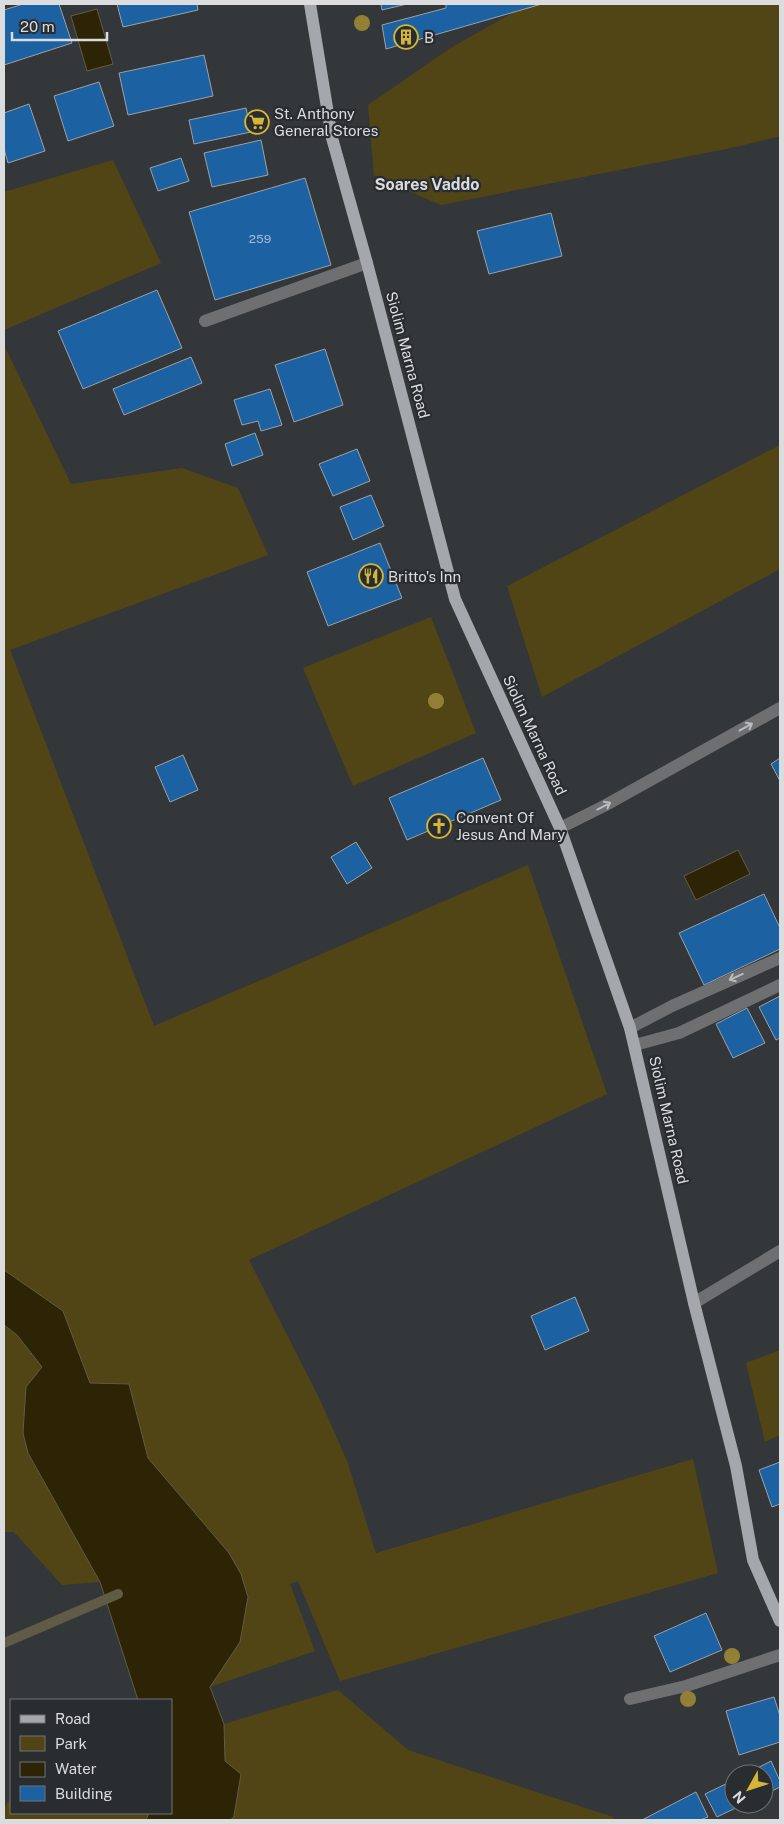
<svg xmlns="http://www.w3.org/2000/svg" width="784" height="1824" font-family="'Public Sans',sans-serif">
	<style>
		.green { fill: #524515 }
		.water { fill: #2c2404; stroke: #605b45 }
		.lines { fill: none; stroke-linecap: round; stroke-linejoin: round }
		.stream { stroke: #605b45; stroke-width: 10 }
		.building { fill: #1c61a1; stroke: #9da1a5 }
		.minor { stroke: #6e6f71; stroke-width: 12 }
		.major { stroke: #a4a7ab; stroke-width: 12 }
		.tree { fill: #928135 }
		.oneway { stroke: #babbbd }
		.labels { text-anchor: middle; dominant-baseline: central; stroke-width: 4.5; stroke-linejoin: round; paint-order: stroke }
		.number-label { font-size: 12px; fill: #aabdcf }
		.poi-label { font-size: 15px; fill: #dadcde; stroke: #2a2d30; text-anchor: start }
		.street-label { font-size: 15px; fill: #dadcde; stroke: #2a2d30 }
		.neighbourhood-label { font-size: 16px; font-weight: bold; fill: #dadcde; stroke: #2a2d30 }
	</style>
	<rect width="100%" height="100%" fill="#34373a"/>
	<!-- green -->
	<path class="green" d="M528,4H780V136L731,148L441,205L374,176L368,105L449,49Z
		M113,160L161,263L4,330V192Z
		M4,345L71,484L182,468L238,488L268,555L10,650L154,1026L528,865L607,1094L249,1260L320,1400L347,1461L376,1553L693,1459L718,1573L340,1681L298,1581L290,1584L315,1651L210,1687L240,1642L229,1553L148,1458L129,1385L90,1383L63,1311L4,1270Z
		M780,445V569L542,697L507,586Z
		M431,617L476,733L353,786L303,668Z
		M4,1325L17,1335L42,1367L28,1453L100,1582L62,1585L14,1532H4Z
		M780,1350V1435L765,1442L746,1363Z
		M338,1690L408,1750L613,1817L614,1820H231L234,1816L241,1774L225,1761L224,1724Z
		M11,1797V1813H149L146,1820H4V1809Z"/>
	<!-- water -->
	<path class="water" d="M97,9L113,64L87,71L71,16Z
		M738,850L750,874L696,900L684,876Z
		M4,1270L63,1311L90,1383L129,1384L148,1458L229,1553L241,1574L248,1597L240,1642L210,1687L224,1724L225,1761L241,1774L234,1816L231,1820H146L149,1813H171V1700H138L100,1582L28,1453L23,1433L26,1387L42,1367L17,1335L4,1325Z"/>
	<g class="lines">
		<!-- stream -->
		<path class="stream" d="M4,1643L118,1594"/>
	</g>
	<!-- building -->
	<path class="building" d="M23,4H59L72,43L4,65V10Z
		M117,4H197L198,10L123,27Z
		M381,4H407L382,10Z
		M446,4H542L386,49L382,25L446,8Z
		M204,55L213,96L128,115L119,73Z
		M99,82L114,126L68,141L54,96Z
		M29,104L45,151L8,163L4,149V113Z
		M246,108L251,132L194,144L189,120Z
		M261,140L268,175L212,187L204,153Z
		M181,158L189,181L158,191L150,168Z
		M305,178L331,265L215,300L189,212Z
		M551,213L562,256L489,274L477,231Z
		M157,290L182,348L83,389L58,331Z
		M325,349L343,405L294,422L275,365Z
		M191,357L202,383L124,415L113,389Z
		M270,389L282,425L261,431L258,421L242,425L234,400Z
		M255,433L263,455L232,466L225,444Z
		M357,449L370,481L333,496L319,464Z
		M371,495L384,526L353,540L340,507Z
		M380,543L402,598L328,626L307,572Z
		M183,755L198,790L170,802L155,767Z
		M483,758L501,800L407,840L389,798Z
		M780,758V781L771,764Z
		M356,842L372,868L347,884L331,857Z
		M764,894L780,928V949L704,985L679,933Z
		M780,996V1038L776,1040L759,1007Z
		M747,1008L765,1043L733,1058L716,1024Z
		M575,1297L589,1331L545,1350L531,1316Z
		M780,1462V1504L772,1507L759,1470Z
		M706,1613L722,1650L670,1672L654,1636Z
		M774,1697L780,1716V1742L739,1755L726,1711Z
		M771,1761L780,1781V1787L764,1795V1774H746Z
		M734,1780V1804H744L717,1817L705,1794Z
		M696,1792L708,1817L700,1820H642Z"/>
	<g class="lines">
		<!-- minor -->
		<path class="minor" d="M205,321L367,263
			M560,828L604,806L780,708
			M630,1028L672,1006L780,958
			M635,1045L679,1033L780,985
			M694,1303L780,1251
			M630,1699L686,1686L780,1655"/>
		<!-- major -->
		<path class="major" d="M310,4L332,138L367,263L455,599L560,828L630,1028L694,1303L736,1466L753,1560L780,1621"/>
	</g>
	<!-- trees -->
	<g class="tree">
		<circle cx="362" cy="23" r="8"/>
		<circle cx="436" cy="701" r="8"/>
		<circle cx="732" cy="1656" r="8"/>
		<circle cx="688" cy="1699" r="8"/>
	</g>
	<!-- one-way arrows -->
	<defs><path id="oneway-shaft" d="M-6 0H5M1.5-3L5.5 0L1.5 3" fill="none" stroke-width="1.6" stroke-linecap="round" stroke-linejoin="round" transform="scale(1.25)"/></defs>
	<g class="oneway">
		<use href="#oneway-shaft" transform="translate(746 727) rotate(-29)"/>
		<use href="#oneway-shaft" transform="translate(604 806) rotate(-28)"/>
		<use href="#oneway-shaft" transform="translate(736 977) rotate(156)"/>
	</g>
	<!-- icons -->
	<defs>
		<g id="building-ring" transform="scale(1.25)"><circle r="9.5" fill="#2a2d30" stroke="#d5b535" stroke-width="1.5"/><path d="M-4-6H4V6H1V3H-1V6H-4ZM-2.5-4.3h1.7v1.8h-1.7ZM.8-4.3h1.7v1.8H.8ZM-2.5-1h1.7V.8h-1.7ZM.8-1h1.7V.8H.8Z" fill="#d5b535"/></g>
		<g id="supermarket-ring" transform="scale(1.25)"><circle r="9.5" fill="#2a2d30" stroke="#d5b535" stroke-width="1.5"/><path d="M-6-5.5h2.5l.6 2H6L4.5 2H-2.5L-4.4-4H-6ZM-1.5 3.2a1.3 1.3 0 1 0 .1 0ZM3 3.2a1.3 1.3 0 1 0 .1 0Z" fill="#d5b535"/></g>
		<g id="restaurant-ring" transform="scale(1.25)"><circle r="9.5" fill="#2a2d30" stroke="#d5b535" stroke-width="1.5"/><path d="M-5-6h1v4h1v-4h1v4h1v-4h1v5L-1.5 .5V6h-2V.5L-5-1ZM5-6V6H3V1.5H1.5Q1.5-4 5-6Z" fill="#d5b535"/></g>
		<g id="church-ring" transform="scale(1.25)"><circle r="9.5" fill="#2a2d30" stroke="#d5b535" stroke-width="1.5"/><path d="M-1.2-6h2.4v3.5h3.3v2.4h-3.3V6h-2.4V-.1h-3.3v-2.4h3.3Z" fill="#d5b535"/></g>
	</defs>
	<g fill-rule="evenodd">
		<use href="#building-ring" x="406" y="37"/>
		<use href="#supermarket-ring" x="257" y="122"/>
		<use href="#restaurant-ring" x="371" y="576"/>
		<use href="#church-ring" x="439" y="826"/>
	</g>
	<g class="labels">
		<!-- number labels -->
		<g class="number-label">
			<text x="260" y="239">259</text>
		</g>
		<!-- poi labels -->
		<g class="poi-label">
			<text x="424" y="37">B</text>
			<text x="274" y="113">St. Anthony<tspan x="274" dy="17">General Stores</tspan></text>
			<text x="388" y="576">Britto's Inn</text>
			<text x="456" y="817">Convent Of<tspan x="456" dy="17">Jesus And Mary</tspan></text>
		</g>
		<!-- street labels -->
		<g class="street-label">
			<text transform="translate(408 355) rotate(75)">Siolim Marna Road</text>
			<text transform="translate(535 735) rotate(65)">Siolim Marna Road</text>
			<text transform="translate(669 1120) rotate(77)">Siolim Marna Road</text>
		</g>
		<!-- neighbourhood labels -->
		<g class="neighbourhood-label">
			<text x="427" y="184">Soares Vaddo</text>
		</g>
	</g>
	<!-- border -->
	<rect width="784" height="1824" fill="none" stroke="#dadcde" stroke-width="10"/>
	<!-- legend -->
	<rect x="10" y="1699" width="162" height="115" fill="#2a2d30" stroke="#707376"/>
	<rect x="20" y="1715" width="25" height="8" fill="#a4a7ab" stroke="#707376"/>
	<text x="55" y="1724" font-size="15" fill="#dadcde">Road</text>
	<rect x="20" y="1736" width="25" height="15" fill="#524515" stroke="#707376"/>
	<text x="55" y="1749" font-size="15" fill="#dadcde">Park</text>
	<rect x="20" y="1762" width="25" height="15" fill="#2c2404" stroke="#707376"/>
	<text x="55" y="1774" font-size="15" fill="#dadcde">Water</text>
	<rect x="20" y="1786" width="25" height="15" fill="#1c61a1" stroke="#707376"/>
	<text x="55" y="1799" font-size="15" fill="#dadcde">Building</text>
	<!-- north arrow -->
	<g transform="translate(749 1789) rotate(230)"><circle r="24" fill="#2a2d30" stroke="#707376"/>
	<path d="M0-4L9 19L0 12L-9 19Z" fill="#d5b535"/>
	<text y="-8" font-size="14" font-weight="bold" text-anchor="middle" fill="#dadcde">N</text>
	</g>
	<!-- scale -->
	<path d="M12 32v8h95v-8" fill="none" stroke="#dadcde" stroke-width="2.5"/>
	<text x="20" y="32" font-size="15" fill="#dadcde" stroke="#2a2d30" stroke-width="4" paint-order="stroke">20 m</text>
</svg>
